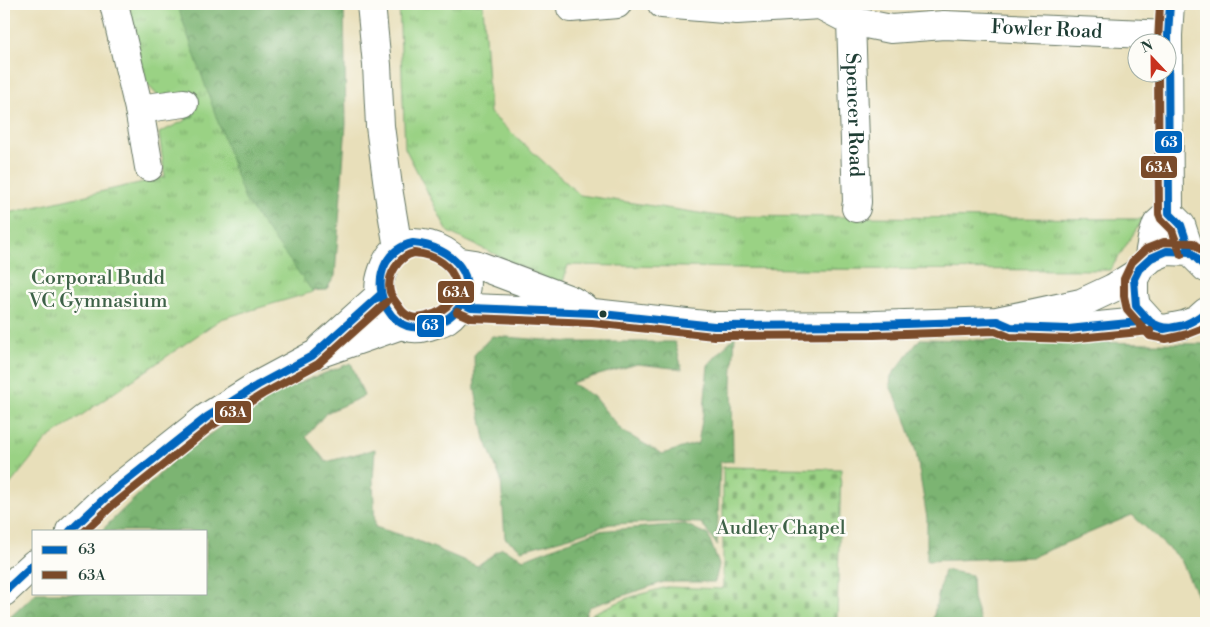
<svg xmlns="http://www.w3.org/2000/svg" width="1210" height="627" font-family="'Libre Bodoni',serif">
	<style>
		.forest { fill: url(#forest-crowns); stroke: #4d7853 }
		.cemetery { fill: url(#cemetery-stones); stroke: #5c885c }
		.park { fill: url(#park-tufts); stroke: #5c885c }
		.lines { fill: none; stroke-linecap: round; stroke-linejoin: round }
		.minor-casing { stroke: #657663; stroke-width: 30 }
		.minor { stroke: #fff; stroke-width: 28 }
		.bus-1-casing { stroke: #fdfcf7; stroke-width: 11 }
		.bus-2-casing { stroke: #fdfcf7; stroke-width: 11 }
		.bus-1 { stroke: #0065bd; stroke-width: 8 }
		.bus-2 { stroke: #7a4b2a; stroke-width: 8 }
		.bus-dot { fill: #1f3d34; stroke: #fdfcf7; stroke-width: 2 }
		.labels { text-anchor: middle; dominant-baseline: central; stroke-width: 5; stroke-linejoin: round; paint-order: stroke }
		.street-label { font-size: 20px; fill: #1f3d34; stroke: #fdfcf7 }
		.park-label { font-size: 20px; fill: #3e6248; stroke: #fdfcf7 }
		.line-badge { stroke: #fdfcf7; stroke-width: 2 }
		.badge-label { font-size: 14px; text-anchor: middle; font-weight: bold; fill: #fff }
	</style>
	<defs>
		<pattern id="forest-crowns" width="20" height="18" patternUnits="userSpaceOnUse" patternTransform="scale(1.25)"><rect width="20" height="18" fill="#7bb472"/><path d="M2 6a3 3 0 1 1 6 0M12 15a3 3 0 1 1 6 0" fill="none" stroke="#64945e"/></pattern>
		<pattern id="cemetery-stones" width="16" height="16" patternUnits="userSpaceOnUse" patternTransform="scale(1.25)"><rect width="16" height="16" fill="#9ad284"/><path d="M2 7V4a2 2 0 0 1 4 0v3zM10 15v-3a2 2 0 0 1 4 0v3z" fill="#7dac6d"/></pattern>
		<pattern id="park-tufts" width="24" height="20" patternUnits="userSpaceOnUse" patternTransform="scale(1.25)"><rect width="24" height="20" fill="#9ad284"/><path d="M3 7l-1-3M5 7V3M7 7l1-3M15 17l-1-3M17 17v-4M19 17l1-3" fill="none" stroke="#7dac6d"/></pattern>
	</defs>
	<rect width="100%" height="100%" fill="#fdfcf7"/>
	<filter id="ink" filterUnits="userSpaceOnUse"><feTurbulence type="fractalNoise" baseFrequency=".02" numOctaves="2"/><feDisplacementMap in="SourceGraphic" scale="10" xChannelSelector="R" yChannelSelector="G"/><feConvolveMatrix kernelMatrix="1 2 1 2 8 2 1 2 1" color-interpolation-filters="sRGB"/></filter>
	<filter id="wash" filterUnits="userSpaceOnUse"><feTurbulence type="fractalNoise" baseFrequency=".0096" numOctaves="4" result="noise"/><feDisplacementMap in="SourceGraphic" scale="20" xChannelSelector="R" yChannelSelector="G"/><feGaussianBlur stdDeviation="1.12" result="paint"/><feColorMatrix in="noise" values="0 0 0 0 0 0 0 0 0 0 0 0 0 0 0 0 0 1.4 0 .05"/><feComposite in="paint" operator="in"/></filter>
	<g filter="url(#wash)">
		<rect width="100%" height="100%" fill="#e8dfba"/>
		<!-- forest -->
		<path class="forest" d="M148,4H344L346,124L335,276L326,290L255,292L211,194Z
			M492,336L571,342H675L682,369L637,364L571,383L593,396L622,431L662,454L698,443L704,409L708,365L735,336L732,383L733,461L720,462L717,545L701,523L675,522L610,524L570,537L522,550L505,538L501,480L485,439L475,390L474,355Z
			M920,339L1206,344V616L1181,560L1132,515L1032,557L927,561V518L916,452L904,415L890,386L891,376Z
			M351,363L364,396L326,413L306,437L326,462L375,449L373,480L375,527L411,538L477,566L502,548L524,559L597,531L685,524L708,535L719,565L715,582H664L589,607L582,623H4L36,593H206V531H101L175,459L261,398Z
			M944,570L972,575L973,598L981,623H932Z"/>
		<!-- cemetery -->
		<path class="cemetery" d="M723,467L841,469L837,623H588L593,613L631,597L667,587L723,589Z"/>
		<!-- park -->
		<path class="park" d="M129,4H177L245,200L313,292L221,319L47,439L4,492V214L165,177L159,133L194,116L190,101L162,100L144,81Z
			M399,4H483L490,113L580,195L719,216L1143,219L1110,270L796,269L568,265L562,286L448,232L405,148Z"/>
	</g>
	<g filter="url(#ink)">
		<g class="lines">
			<!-- minor casing -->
			<g class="minor-casing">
				<g id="minor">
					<path d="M114,4L139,109L149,167"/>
					<path d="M371,4L377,65L380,126L389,194L398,248"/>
					<path id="s1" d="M662,4L737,10L820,5L851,21L891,29L944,25L1168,35"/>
					<path d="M1170,4L1168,35L1169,213L1181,225L1190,252"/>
					<path d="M571,8L617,4"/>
					<path id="s2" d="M851,21L857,202L856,208"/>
					<path d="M139,109L184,103"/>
					<path d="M413,243C433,243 459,254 465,276C469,291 459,311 447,319C441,323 435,324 429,326C402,334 395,320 382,299C374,285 386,256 398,248C402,245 409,244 413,243Z"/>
					<path d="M455,261L475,264L571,300L583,307"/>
					<path d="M1148,261L1152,239L1157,224L1169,213"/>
					<path d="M1206,268L1190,252L1167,251L1151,258L1139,269L1134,279V295L1136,306L1155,327L1164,329L1184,325L1197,320L1206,312"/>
					<path d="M461,303L471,308L593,313L714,326L874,325L997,321L1081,303L1113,288L1137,273"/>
					<path d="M1015,327L1068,329L1149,321"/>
					<path d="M321,348L380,295"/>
					<path d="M70,531L106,497L207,417L258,385L312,356L401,325"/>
					<path d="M4,592L34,564"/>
				</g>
			</g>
			<!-- minor -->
			<use href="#minor" class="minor"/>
			<!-- bus-1 casing -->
			<g class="bus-1-casing">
				<path id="bus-1" d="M1170,4L1168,35L1169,213L1181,225L1190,252L1206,268
					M413,243C451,246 487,279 453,314C446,321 438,323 429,326C377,340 360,255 413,243Z
					M461,303L471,308L593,313L714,326L874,325L997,321L1011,327L1068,329L1149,321C1169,335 1189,325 1206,312
					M1185,325L1164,329L1155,327L1136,306L1134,279L1139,269L1151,258L1167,251L1190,252L1206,268
					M70,531L106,497L207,417L258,385L312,356L380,295
					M4,592L34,564"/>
			</g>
			<!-- bus-2 casing -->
			<g class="bus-2-casing">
				<path id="bus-2" d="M1158,42L1160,4
					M1158,72L1159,214L1161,219L1172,230L1181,255
					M414,253C460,256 474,304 427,316C413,320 405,317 398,305C395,301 391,296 390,292C386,276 399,256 414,253Z
					M1206,254L1193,243L1164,242L1146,249L1132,262L1124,279V296L1127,310L1150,336L1166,339L1188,334L1201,329L1206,325
					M457,312L471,318L592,323L714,336L874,335L995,331L1010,337L1068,339L1150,331
					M85,531L113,505L213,425L263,394L318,364L387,302"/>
			</g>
			<!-- bus-1 -->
			<use href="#bus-1" class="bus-1"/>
			<!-- bus-2 -->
			<use href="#bus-2" class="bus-2"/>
		</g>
	</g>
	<!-- markers -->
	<circle class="bus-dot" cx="603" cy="314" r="4.5"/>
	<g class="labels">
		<!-- street labels -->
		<g class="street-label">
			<text stroke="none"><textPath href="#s1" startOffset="390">Fowler Road</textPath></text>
			<text stroke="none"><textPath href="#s2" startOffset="94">Spencer Road</textPath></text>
		</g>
		<!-- park labels -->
		<g class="park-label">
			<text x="98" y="278">Corporal Budd<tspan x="98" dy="23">VC Gymnasium</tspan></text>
			<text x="781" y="528">Audley Chapel</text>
		</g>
	</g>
	<g class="line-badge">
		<rect x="1154" y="130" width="29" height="24" rx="5" fill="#0065bd"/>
		<rect x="1140" y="155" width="38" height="24" rx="5" fill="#7a4b2a"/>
		<rect x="437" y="280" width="38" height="24" rx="5" fill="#7a4b2a"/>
		<rect x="416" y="314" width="29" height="24" rx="5" fill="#0065bd"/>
		<rect x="214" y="400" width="38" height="24" rx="5" fill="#7a4b2a"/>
	</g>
	<g class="badge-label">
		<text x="1169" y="147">63</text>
		<text x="1159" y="172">63A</text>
		<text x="456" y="297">63A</text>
		<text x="430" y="330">63</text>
		<text x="233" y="417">63A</text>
	</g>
	<!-- margin -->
	<rect width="1210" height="627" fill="none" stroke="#fdfcf7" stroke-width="20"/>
	<!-- legend -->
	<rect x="32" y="530" width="175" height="65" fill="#fdfcf7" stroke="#a4b0a9"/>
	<rect x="42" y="546" width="25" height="8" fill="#0065bd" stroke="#a4b0a9"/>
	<text x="78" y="554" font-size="15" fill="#1f3d34">63</text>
	<rect x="42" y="571" width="25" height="8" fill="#7a4b2a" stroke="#a4b0a9"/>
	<text x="78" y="580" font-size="15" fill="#1f3d34">63A</text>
	<!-- north arrow -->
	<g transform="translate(1152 58) rotate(338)"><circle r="24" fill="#fdfcf7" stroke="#a4b0a9"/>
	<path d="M0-4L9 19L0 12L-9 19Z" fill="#c8321e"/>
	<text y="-8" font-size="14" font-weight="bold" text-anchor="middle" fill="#1f3d34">N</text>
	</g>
</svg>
